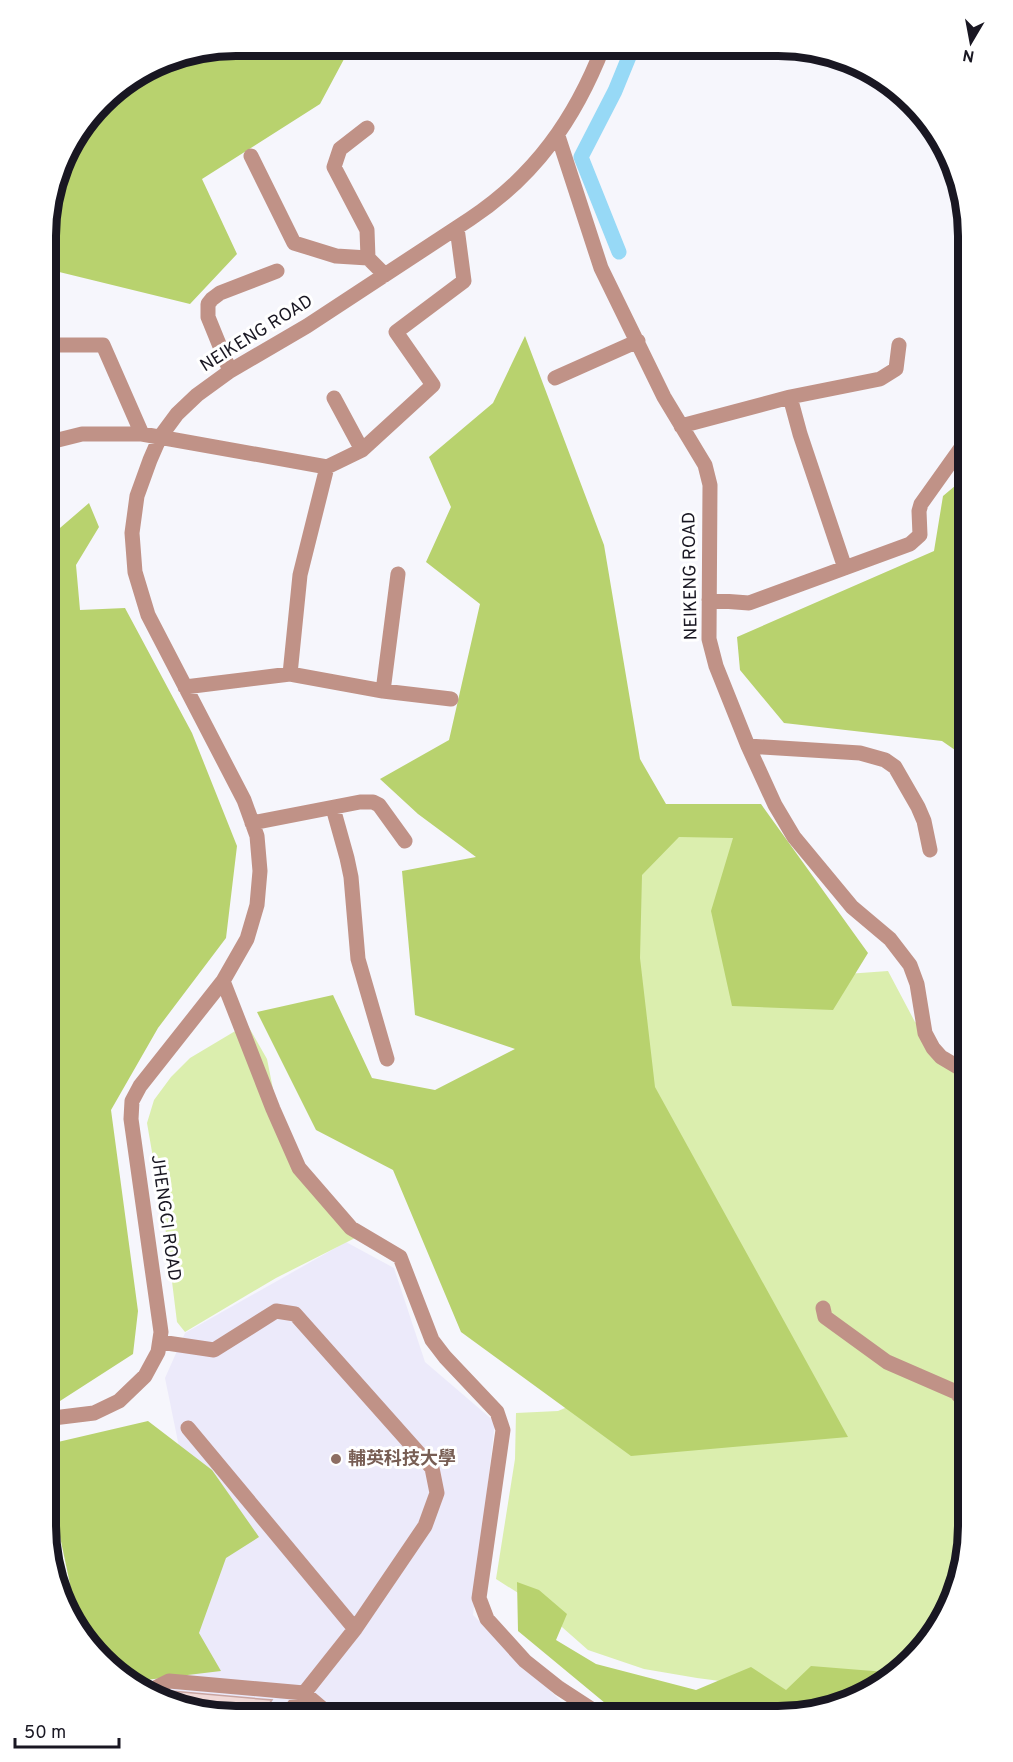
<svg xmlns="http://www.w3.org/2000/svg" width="1013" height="1762" font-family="Overpass,'Noto Sans TC',sans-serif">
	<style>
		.built { fill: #eceafa }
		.green { fill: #dbeeae }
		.forest { fill: #b8d26e }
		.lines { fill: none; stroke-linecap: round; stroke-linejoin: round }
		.canal { stroke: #97d9f6; stroke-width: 15 }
		.building { fill: #f1d9d7; stroke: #c9a5a1; stroke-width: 1.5 }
		.minor { stroke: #c09287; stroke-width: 15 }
		.education-dot { fill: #8d6e63; stroke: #fff; stroke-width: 2 }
		.labels { text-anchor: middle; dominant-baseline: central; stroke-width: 6; stroke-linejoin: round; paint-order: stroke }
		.street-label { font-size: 18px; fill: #191722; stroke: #fff }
		.education-label { font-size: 18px; font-weight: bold; fill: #785e54; stroke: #fff; text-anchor: start }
		.rim { fill: none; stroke: #191722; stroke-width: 8 }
	</style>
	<rect width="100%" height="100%" fill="#f6f6fc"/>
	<!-- built -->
	<path class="built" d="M346,1242L394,1268L425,1362L495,1422L473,1615L576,1716L211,1715L152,1697V1688L187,1600L189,1496L165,1378L185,1333Z"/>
	<!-- green -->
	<path class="green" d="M650,821L749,824L805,977L888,971L915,1022L931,1030L955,1074L968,1082V1539L954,1599L929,1642L893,1678L839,1707L777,1717L735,1683L697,1678L644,1669L588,1650L537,1605L496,1579L515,1459L516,1413L558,1411L623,1383L613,1024Z
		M247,1024L267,1059L277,1109L301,1173L355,1238L276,1278L185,1332L177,1322L166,1233L147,1123L154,1100L171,1077L190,1058Z
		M45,1480L72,1598L64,1600L55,1588L45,1526Z"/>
	<!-- forest -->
	<path class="forest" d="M236,45L351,46L320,104L202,179L237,254L190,304L47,269V211L65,151L110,93L163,59Z
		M525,336L604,545L640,759L666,804H761L868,953L833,1010L732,1006L711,911L733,838L679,837L642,875L640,958L655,1087L848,1437L631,1456L461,1332L393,1170L316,1130L257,1012L333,995L372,1078L435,1090L515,1049L415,1015L402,871L476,857L418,814L380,779L449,740L480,604L426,562L451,507L429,457L493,403Z
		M968,475V759L942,741L784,723L740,670L737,637L934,551L943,496Z
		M89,503L99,527L76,565L80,610L125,608L192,733L237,846L226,938L158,1028L111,1110L138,1311L133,1354L60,1401L45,1385L46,540Z
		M148,1421L212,1470L259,1537L226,1558L199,1633L221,1671L146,1680L138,1688L110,1670L75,1618L77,1617L45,1466V1445Z
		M517,1582L539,1590L567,1614L556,1640L596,1664L696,1690L751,1667L786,1690L811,1666L898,1673L893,1678L839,1707L777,1717H628L611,1708L518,1631Z"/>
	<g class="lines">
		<!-- canal -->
		<path class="canal" d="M619,252L581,157L615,91L633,47"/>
	</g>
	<!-- building -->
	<path class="building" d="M171,1691L272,1700L261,1715H211L160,1700L164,1694Z"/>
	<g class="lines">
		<!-- minor -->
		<path class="minor" d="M367,128L340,149L334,167L367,230L368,258L385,275
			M558,136L601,268L664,397L705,465L710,485L709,639L716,666L748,746L775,805L794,837L852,907L890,939L910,965L917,984L925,1033L933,1048L941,1057L968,1073
			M251,156L294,243L336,256L368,258
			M46,345H103L142,434
			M230,371L208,317V304L212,299L220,293L277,271
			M555,378L638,341
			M790,397L800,434L845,568
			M334,398L362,450
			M681,426L790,397L880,379L896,369L899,345
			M46,443L82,434H142L327,467
			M709,600L749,603L910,544L920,535L919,511L921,504L968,438
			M290,674L300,575L327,467L362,450L433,385L396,332L464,281L457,228
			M185,687L290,674L383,691L451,699
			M383,691L398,574
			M748,746L860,753L885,760L895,767L918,807L924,821L930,850
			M333,808L347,858L351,877L358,959L387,1059
			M252,823L360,802H373L379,805L405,841
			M223,981L273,1109L299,1168L351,1228L400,1257L432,1340L445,1357L497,1412L503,1430L479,1598L487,1619L525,1661L559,1688L602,1716
			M823,1308L825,1317L887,1362L956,1392L968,1406
			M160,1342L214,1350L276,1311L295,1314L432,1468L437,1493L425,1526L355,1629L286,1716
			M45,1419L94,1413L119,1401L145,1376L158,1352L161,1332L131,1119L132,1101L140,1086L223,981L247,939L257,905L260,871L257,836L244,800L148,615L135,572L132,533L137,496L150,460L160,437L177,414L197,395L230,371L307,326L470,219C535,176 575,119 603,47
			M188,1428L355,1629
			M151,1697L157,1687L169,1681L304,1693L331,1716"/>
	</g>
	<!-- markers -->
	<circle class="education-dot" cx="336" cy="1459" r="6"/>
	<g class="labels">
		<!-- street labels -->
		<g class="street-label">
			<text transform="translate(257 334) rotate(-32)">NEIKENG ROAD</text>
			<text transform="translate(691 576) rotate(-91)">NEIKENG ROAD</text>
			<text transform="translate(165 1218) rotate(82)">JHENGCI ROAD</text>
		</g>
		<!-- education labels -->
		<g class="education-label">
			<text x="348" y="1459">輔英科技大學</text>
		</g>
	</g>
	<!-- crop -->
	<path d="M0 0H1013V1762H0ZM236 56H778A180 180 0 0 1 958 236V1526A180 180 0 0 1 778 1706H236A180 180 0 0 1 56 1526V236A180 180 0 0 1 236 56Z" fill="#fff" fill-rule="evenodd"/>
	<path class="rim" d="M236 56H778A180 180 0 0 1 958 236V1526A180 180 0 0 1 778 1706H236A180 180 0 0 1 56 1526V236A180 180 0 0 1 236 56Z"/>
	<!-- north arrow -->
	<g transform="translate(971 42) rotate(190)" stroke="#ffffff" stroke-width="4.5" paint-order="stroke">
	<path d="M0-4.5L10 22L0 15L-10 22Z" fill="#191722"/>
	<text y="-9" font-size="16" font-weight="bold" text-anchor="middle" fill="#191722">N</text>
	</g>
	<!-- scale -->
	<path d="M15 1738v9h104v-9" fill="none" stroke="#191722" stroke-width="3"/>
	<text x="24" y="1738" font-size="18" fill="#191722" stroke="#ffffff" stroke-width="4.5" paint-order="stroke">50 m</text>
</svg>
